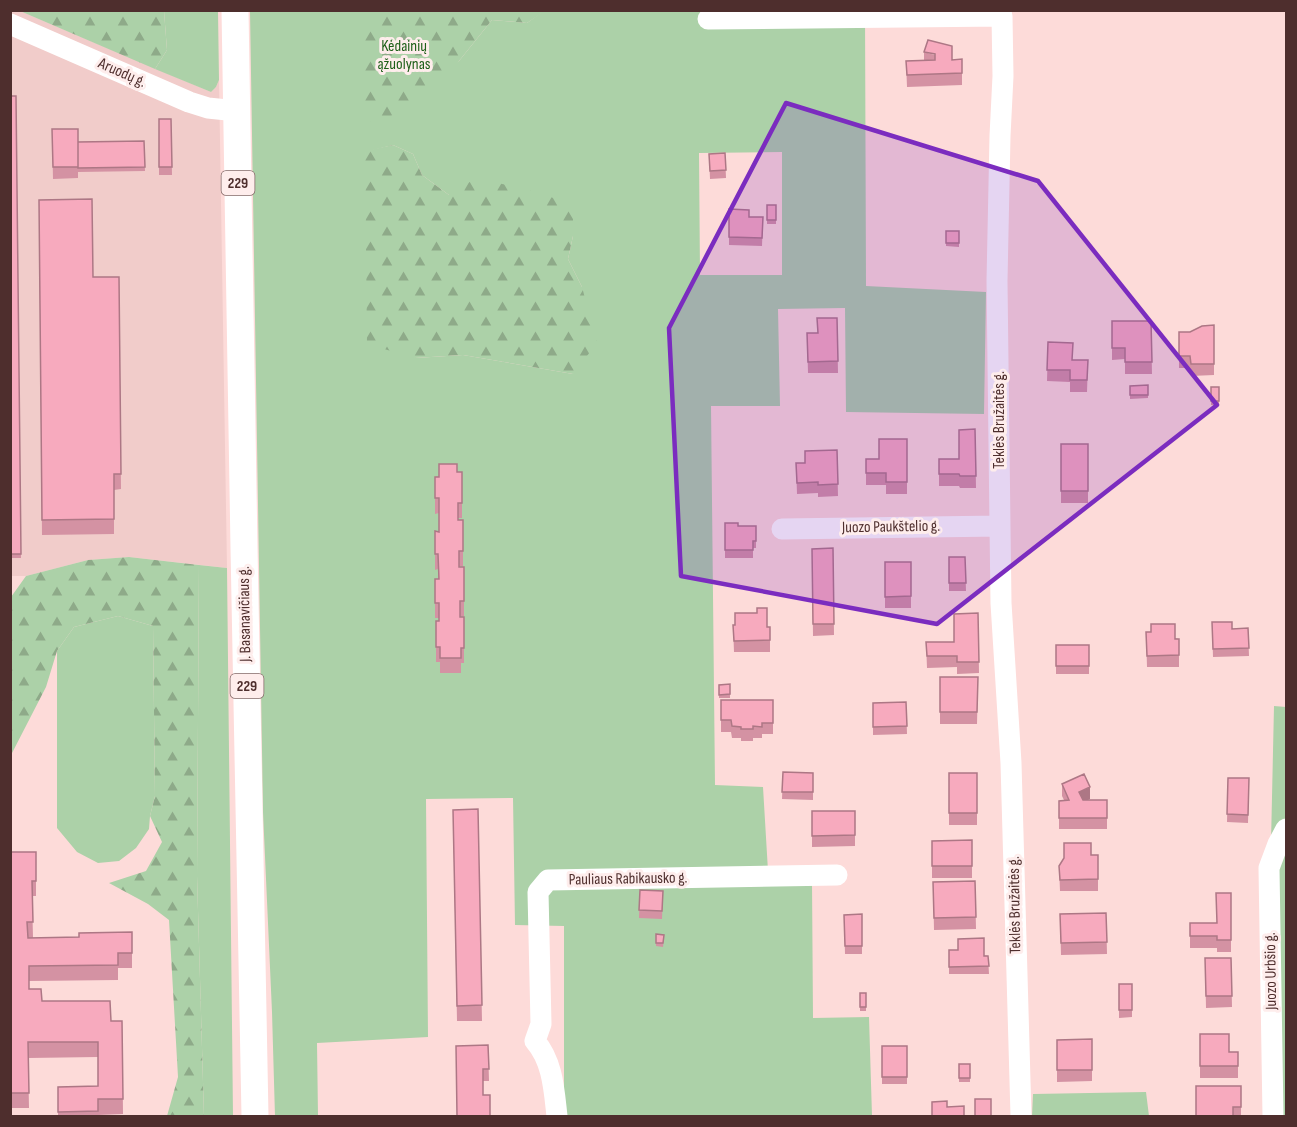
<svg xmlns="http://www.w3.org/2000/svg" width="1297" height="1127" font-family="'Sofia Sans Condensed',sans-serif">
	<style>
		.built { fill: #f1ccca }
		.grass { fill: #acd1a8; fill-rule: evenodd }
		.forest { fill: url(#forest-firs) }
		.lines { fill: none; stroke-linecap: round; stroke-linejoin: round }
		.minor { stroke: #fff; stroke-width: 21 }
		.major { stroke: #fff; stroke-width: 27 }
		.wall { fill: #d492a3 }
		.shaded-wall { fill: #ad7785 }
		.building { fill: #f7aabe; stroke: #ad7785; stroke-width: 1.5 }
		.marked { fill: #7b2cbf; fill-opacity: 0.2; stroke: #7b2cbf; stroke-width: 4.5; stroke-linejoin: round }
		.labels { text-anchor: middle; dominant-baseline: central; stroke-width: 6; stroke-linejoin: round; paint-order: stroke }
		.shield { fill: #feedec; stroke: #836766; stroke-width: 1.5 }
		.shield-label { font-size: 15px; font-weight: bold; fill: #4e2e2d }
		.park-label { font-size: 16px; fill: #1d5f18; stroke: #feedec }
		.street-label { font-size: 16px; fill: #4e2e2d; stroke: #feedec }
	</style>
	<defs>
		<pattern id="forest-firs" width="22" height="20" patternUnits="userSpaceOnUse" patternTransform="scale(1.5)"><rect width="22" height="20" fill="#acd1a8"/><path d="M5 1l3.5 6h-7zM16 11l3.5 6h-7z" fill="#8eaa89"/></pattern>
	</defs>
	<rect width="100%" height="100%" fill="#fddbd9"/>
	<!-- built -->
	<path class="built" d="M10,11H20L211,92L216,87L219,80L227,568L129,557L88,560L26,576H11Z"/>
	<!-- grass -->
	<path class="grass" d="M545,10L865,11L866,286L986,292L984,414L846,412L845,308L778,309L780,406H711L715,785L763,787L768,871L812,882L813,1018L869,1017L872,1116H564V926L515,925L513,798L426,799L428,1037L317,1043L318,1116H275L272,1012L263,812L250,11H360V123L459,61L492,20L527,23ZM393,145L413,154L422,175L449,195L573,236L568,259L582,287L573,374L463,355L415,358L365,152ZM782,152V275H700L699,153Z
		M164,11H218L219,80L216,87L211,92L155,69L167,50Z
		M199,565L227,568L233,1116H204L197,876Z
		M118,616L153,626L155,796L150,816L149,829L136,848L119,861L98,863L77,852L57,828V651L74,627Z
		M1274,706L1286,707V1116H1265Z
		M1146,1092L1149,1116H1032L1033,1094Z"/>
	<!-- forest -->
	<path class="forest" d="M20,11H164L167,50L155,69Z
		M360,11V10L545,11L527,23L492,20L459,61L413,110L360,124Z
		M393,145L413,154L422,175L449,195L476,178L528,190L573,204V236L568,259L582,287L597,343L573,374L463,355L415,358L367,344L365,151Z
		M129,557L199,565L197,876L204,1116H167L178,1077L169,920L148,904L109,883L146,871L162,842L150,816L155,796L153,626L118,616L74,627L57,651L46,687L11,755V597L26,576L88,560Z"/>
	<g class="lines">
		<!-- minor -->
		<path class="minor" d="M708,19L1002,16L1003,76L1000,136L997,281L1000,526L1001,603L1011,763L1021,1116
			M10,24L189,102L208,108L237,111
			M782,529L1000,526
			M557,1116C554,1090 553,1062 535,1041L541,1024L538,892L548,880L837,875
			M1273,1116L1269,868L1278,844L1286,829"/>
		<!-- major -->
		<path class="major" d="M235,10L244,548L255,1116"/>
	</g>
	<!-- wall -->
	<path class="wall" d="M924,52L952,60L962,59V85L907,87L906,61L924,60Z
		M10,96H16L21,558H10Z
		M159,119H171L172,175H159Z
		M52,129L78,142L144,141L145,171L78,172V178L53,179Z
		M725,153L726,178L710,179L709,154Z
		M39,200L93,277H119L121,489L114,490V534L42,535Z
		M767,205H776V224H767Z
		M729,209L749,217H763L762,246L729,245Z
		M946,231H959V247L946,246Z
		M837,318L838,373H808L807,333H817Z
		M1112,321H1151L1152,374H1125V359L1112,360Z
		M1214,325V375L1191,376L1190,368H1179V332H1190Z
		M1048,342L1072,360H1088L1087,392H1070V382L1047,381Z
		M1148,385V398L1130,399V386Z
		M1211,387H1219V405H1211Z
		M975,429L976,488H960L959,486H939V459H959Z
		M907,439V494H886V485H866V459H879Z
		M1061,444H1088V503H1061Z
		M837,450L838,496L818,497V493L797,494L796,463H805Z
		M457,472H462V518H458V520H463V566H459V567H464V616L460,617H464V663H461V673H440V662H436V621H439V618H435V579H438V569L435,570V531L439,532V513L435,514V477Z
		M725,523L738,526H756V548H753V558H725Z
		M833,548L834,635L813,636L812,549Z
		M949,557H965L966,591H949Z
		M885,562H911V608H885Z
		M757,613L767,627H770V652H734L733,625H735Z
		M978,613L979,673L957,674V667L927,668L926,642H954Z
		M1212,622L1232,629L1248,628L1249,656L1213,657Z
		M1146,632L1179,639V667H1147Z
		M1056,645H1089V674H1056Z
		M940,677H978L977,724H940Z
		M730,684V698H719V685Z
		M721,700H773V734H762V738H753V741H741V738H732L731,732H721Z
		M906,702L907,734L873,735V703Z
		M783,772L813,773V800L782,799Z
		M949,773H977V825H949Z
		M1228,778H1249L1248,823L1227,822Z
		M1062,784L1090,799L1086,800H1107V829H1059V801L1064,800L1062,796Z
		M478,809L482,1021H457L453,810Z
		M812,811H855V846L812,847Z
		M972,840V878H932V841Z
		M10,852H36V896H32L33,938L79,937L132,932V968H118V980L29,981V989L42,1001L111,1021H122L123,1114L98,1115V1116H58V1087L98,1086V1057L28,1058L29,1108H10Z
		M1091,855H1098V891H1060L1059,866Z
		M975,881L976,929L934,930L933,882Z
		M640,890L663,891L662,919L639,918Z
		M1231,893V952H1217V948H1190V923H1216Z
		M1106,913L1107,954L1061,955L1060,914Z
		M862,914V954H845L844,915Z
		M656,934L664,935L663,947L656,946Z
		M949,950L988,956L989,974H949Z
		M1205,958H1231L1232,1007L1206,1008Z
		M1119,984H1132V1017L1119,1018Z
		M860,993H866V1011H860Z
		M1200,1034L1229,1052H1238V1078H1200Z
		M1092,1039V1081L1057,1082V1040Z
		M488,1045L489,1081H483L457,1116Z
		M882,1046H907V1084H882Z
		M959,1064H970V1082H959Z
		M1241,1086V1116H1196Z"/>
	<!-- shaded-wall -->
	<path class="shaded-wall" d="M1090,787V799L1079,804V792Z"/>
	<!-- building -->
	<path class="building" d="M928,40L952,46V60L962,59V73L907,75L906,61L935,60V54L924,52Z
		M10,96H16L21,554H10Z
		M159,119H171L172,167H159Z
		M52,129H78V167H53Z
		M144,141L145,167L78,168V142Z
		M725,153L726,170L710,171L709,154Z
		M92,199L93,277H119L121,474H114V519L42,520L39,200Z
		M767,205H776V220H767Z
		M729,209L749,210V217H763L762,238L729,237Z
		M946,231H959V243H946Z
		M817,318H837L838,361L808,362L807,333H818Z
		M1112,321H1151L1152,362H1125V348H1112Z
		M1214,325V364H1191L1190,356H1179V332H1190L1202,326Z
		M1048,342L1073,343L1072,360H1088L1087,380H1070V370H1047Z
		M1148,385V395H1130V386Z
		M1211,387H1219V401H1211Z
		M975,429L976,476H960L959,474H939V459H959V430Z
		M879,439H907V482H886V473H866V459H879Z
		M1061,444H1088V491H1061Z
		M837,450L838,484L818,485V482L797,483L796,463H805V451Z
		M439,464H457V472H462V503H458V520H463V551H459V567H464V601H460V617H464V648H461V658H440V647H436V621H439V603H435V579H439L438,554H435V531L439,532V498H435V477H439Z
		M725,523H738V526H756V541H753V550H725Z
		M833,548L834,624H813L812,549Z
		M949,557H965L966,583H949Z
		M885,562H911V596L885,597Z
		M757,608H767V627H770V640L734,641L733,625H735V613H757Z
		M978,613L979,662H957V656H927L926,642H954V614Z
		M1212,622H1232V629L1248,628L1249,648L1213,649Z
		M1151,624H1175V639H1179V655L1147,656L1146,632H1151Z
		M1056,645H1089V666H1056Z
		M940,677H978L977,712H940Z
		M730,684V694L719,695V685Z
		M721,700H773V723H762V727L753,726V729H741V727L732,726L731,720H721Z
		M906,702L907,726L873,727V703Z
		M783,772L813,773V792H782Z
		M949,773H977V813H949Z
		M1084,774L1090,787L1079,792L1083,800H1107V818H1059V801L1069,800L1062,784Z
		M1228,778H1249L1248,815L1227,814Z
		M478,809L482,1005L457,1006L453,810Z
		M812,811H855V835L812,836Z
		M972,840V866H932V841Z
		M1064,843H1091V855H1098V879L1060,880L1059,866L1064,858Z
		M10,852H36V881H32L33,922H27L28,938L79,937V933L132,932V953H118V965L29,966V989H41L42,1001H110L111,1021H122L123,1099H98V1111L58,1112V1087L98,1086V1042H28L29,1093H10Z
		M975,881L976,917L934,918L933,882Z
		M640,890L663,891L662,911L639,910Z
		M1216,893H1231V940H1217V936H1190V923H1217Z
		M1106,913L1107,942L1061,943L1060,914Z
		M862,914V946H845L844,915Z
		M656,934L664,935L663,943H656Z
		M984,938V956H988L989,966L949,967V950H958V939Z
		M1205,958H1231L1232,996H1206Z
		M1119,984H1132V1010H1119Z
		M860,993H866V1007H860Z
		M1200,1034H1229V1052H1238V1066H1200Z
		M1092,1039V1070H1057V1040Z
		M488,1045L489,1069H483V1095H490V1116H457L456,1046Z
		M882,1046H907V1077H882Z
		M959,1064H970V1078H959Z
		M1196,1086H1241V1107H1233V1116H1196Z
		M975,1099H991V1116H975Z
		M947,1101V1107L964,1106V1116H932V1102Z"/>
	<!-- marked area -->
	<path class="marked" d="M786,103L1038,181L1217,405L937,624L681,576L669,328Z"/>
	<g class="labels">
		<!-- shield labels -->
		<g class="shield">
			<rect x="221.5" y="171" width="33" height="24" rx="4.5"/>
			<rect x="230.5" y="674" width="33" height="24" rx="4.5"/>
		</g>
		<g class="shield-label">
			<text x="238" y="183">229</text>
			<text x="247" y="686">229</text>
		</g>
		<!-- park labels -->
		<g class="park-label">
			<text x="404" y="46">Kėdainių<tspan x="404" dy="18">ąžuolynas</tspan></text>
		</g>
		<!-- street labels -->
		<g class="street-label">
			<text transform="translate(122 73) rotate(24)">Aruodų g.</text>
			<text transform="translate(999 420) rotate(-90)">Teklės Bružaitės g.</text>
			<text transform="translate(891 527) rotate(-1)">Juozo Paukštelio g.</text>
			<text transform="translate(245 614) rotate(-91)">J. Basanavičiaus g.</text>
			<text transform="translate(628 879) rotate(-1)">Pauliaus Rabikausko g.</text>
			<text transform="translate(1015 905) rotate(-91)">Teklės Bružaitės g.</text>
			<text transform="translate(1271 971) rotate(-91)">Juozo Urbšio g.</text>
		</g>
	</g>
	<!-- border -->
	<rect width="1297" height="1127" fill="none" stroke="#4e2e2d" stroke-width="24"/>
</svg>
